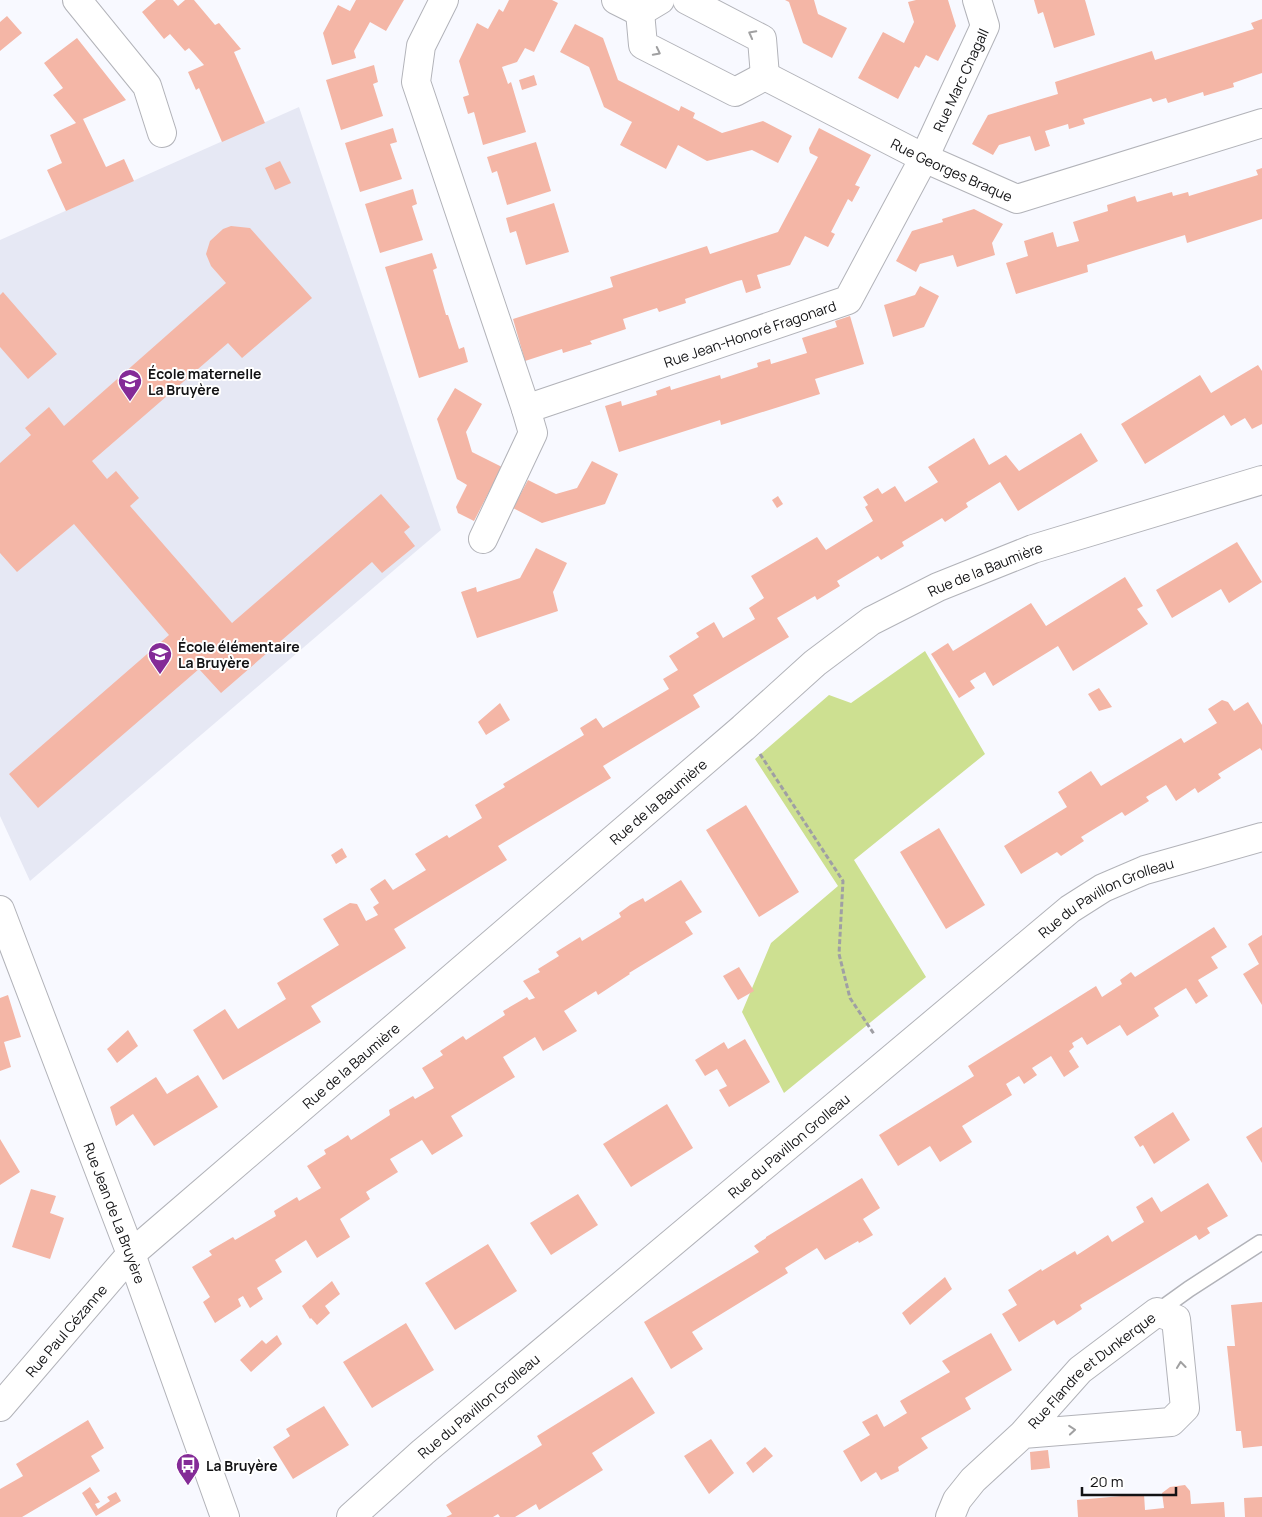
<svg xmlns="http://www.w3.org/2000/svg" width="1262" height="1517" font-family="Manrope,sans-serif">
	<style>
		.built { fill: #e6e8f4 }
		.green { fill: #cde091 }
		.building { fill: #f4b6a6 }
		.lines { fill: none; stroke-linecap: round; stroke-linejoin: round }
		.service-casing { stroke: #b2b3b9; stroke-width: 18 }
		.minor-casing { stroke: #b2b3b9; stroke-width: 30 }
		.path { stroke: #9f9fa4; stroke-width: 3; stroke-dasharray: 5 2.5; stroke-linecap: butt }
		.service { stroke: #fff; stroke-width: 15 }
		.minor { stroke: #fff; stroke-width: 28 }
		.oneway { stroke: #a0a0a1 }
		.labels { text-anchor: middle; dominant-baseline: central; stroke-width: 4; stroke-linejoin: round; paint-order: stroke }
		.street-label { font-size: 14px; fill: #121214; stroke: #fff }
		.poi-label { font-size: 14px; font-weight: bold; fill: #121214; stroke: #fff; text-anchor: start }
	</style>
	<rect width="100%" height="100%" fill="#f8f9ff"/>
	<!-- built -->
	<path class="built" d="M299,107L441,530L30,881L0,816V240Z"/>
	<!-- green -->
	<path class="green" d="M925,651L985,754L854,860L926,977L784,1093L742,1012L771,943L838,886L755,759L829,695L851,703Z"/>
	<!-- building -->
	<path class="building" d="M156,0H173L178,6L185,0H194L215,25L219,23L241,49L234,52L265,123L222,142L199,88L196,90L188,72L204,65L189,48L185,51L170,34L164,39L142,12Z
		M356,0H404L386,31L370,22L354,51L356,58L332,65L323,33L338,5L350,11Z
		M509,0H552L558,3L534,52L525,48L517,62L502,67L508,84L511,82L526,132L483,145L474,112L468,114L463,97L469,95L459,61L477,23L488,29L499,9L503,12Z
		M785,0H814L818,14L847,28L832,58L803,43L789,2Z
		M916,0H948L956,26L938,61L926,55L919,68L915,66L898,99L858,78L883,32L904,43L914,22L908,2Z
		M1034,0H1085L1095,35L1054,48L1043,12L1038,14Z
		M7,16L22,33L0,51V22Z
		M1262,19V73L1233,83L1234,87L1204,96L1203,92L1168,103L1166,98L1153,102L1151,98L1083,119L1085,124L1069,129L1068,124L1045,131L1050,146L1035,151L1030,136L999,145L993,155L972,144L988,115L1058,94L1055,82L1152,51L1155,60L1254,29L1251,23Z
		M575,24L603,38L618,80L679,111L681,106L695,113L693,118L722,133L763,121L792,136L778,163L752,150L707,161L678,145L666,169L620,145L632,122L604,107L589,67L560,52Z
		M77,38L126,100L83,119L106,167L124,159L134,181L66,211L47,170L62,163L50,135L76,123L53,95L63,88L44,63Z
		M374,65L378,82L373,84L383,116L341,130L326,80Z
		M534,75L537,85L522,90L519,80Z
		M393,128L397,142L390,144L402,179L360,192L345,143Z
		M819,128L871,155L855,185L860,187L852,202L848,199L831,232L835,234L828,247L805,236L790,265L757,275L761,288L746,293L742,280L737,281L685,299L686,303L659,312L657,308L623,319L626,329L590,341L592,344L563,353L562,349L525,361L513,319L613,287L610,277L707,246L710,254L778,232L818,157L810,153L809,148Z
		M536,142L551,191L507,205L497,171L492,173L487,157Z
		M280,161L291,183L275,190L265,168Z
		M1262,168V219L1187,243L1185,235L1087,265L1088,272L1016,294L1006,263L1028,256L1024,241L1053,232L1057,247L1079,241L1073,222L1108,211L1107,205L1135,196L1137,202L1172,192L1173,196L1188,192L1189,196L1258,175L1256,170Z
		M413,189L417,204L412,206L423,240L380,253L365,204Z
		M554,203L569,252L526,265L516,231L510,233L506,218Z
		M974,209L1003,224L992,243L995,255L957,267L953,255L920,264L916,272L896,261L912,231L943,222L942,219Z
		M231,226L250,228L312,298L242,358L228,343L92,461L107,479L116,471L139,498L130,506L232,623L381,494L410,527L404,532L415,546L382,573L372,562L221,693L199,669L38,808L9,774L169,635L74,524L17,572L0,553V463L31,435L25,428L49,407L64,426L226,283L211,266L206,254L210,241L223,229Z
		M432,253L437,268L433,270L446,315H448L459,349L464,347L468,362L419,378L385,267Z
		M920,286L939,296L924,327L893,337L884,305L915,295Z
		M3,292L57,354L28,379L0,347V295Z
		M850,316L864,364L815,379L820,394L721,425L720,420L619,452L605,406L621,401L622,406L657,395L656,391L670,386L671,390L720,375L721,379L758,367L757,363L770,359L771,364L807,353L802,338L837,327L835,321Z
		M1258,365L1262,371V424L1252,429L1245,418L1231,426L1224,415L1145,464L1121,424L1200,375L1211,393Z
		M455,388L482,404L466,432L472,452L502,467L474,521L458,513L456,507L467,485L457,479L437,419Z
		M1081,433L1098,461L1018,511L1000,482L966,503L968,507L945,522L942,518L902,542L904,546L881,560L878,556L837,581L840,586L817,600L815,596L777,618L789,637L693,695L700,707L603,766L611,778L498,846L507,860L394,929L406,948L311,1006L321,1022L223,1080L193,1030L225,1009L238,1029L286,999L277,983L339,945L323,919L350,903L357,904L366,921L378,915L373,907L379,903L370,889L385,879L393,890L426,870L415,854L447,835L449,838L482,818L475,805L505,787L503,784L584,735L580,728L596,718L603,728L669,689L663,679L678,670L669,656L699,637L696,633L714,622L723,638L755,619L749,608L764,598L751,576L817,537L826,550L873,521L865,507L868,505L863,497L878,488L882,494L895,486L905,502L938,482L928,467L974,438L989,465L1006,455L1019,471Z
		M592,461L618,474L605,504L542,523L513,508L528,480L556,494L577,488Z
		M778,496L783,504L777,508L772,500Z
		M1237,542L1262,582L1229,603L1221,589L1172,618L1156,590Z
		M536,548L567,563L553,592L558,611L477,638L461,592L476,587L477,592L520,578Z
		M1125,577L1143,606L1137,609L1148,624L1073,671L1058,646L993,686L985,672L970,681L975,688L959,698L931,654L948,643L953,651L1031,603L1046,626Z
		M1099,688L1112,707L1099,711L1088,694Z
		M1222,700L1228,702L1234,711L1248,702L1262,725V751L1260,748L1218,774L1221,778L1198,793L1195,788L1176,801L1166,785L1146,797L1149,801L1125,816L1122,812L1081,837L1084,841L1061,856L1057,852L1021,874L1004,846L1067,807L1058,792L1091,771L1101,786L1181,738L1184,743L1217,723L1208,709Z
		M500,703L510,720L486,735L478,722Z
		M746,805L799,892L759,917L706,830Z
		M939,828L985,905L946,929L900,852Z
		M342,848L347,857L336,864L331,855Z
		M681,880L702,912L685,922L693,934L629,973L630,974L598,995L596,991L564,1011L577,1031L543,1051L535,1037L503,1057L515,1077L451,1116L463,1136L432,1155L422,1140L390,1159L398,1172L366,1192L370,1199L340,1219L350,1237L317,1258L306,1240L275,1260L282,1272L257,1288L263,1299L250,1308L243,1296L238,1299L241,1306L215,1323L203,1302L210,1297L192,1267L212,1255L209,1251L233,1237L235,1240L276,1216L274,1211L297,1197L299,1201L321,1188L307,1166L326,1154L324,1150L336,1143L348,1135L351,1140L390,1115L389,1110L413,1096L415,1099L434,1088L422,1068L443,1055L440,1051L463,1036L466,1040L505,1015L503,1011L527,997L529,1000L535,998L523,981L540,972L538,969L559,956L556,952L580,937L582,941L621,917L619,913L630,905L643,898L645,902Z
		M1214,927L1227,947L1211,957L1218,968L1198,980L1208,996L1196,1004L1186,988L1154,1008L1159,1016L1127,1036L1120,1025L1087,1045L1082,1037L1072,1043L1074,1047L1069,1051L1079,1067L1064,1077L1051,1056L1032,1068L1037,1075L1024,1084L1019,1076L1006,1084L1012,1095L962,1126L972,1142L940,1162L930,1146L898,1166L879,1135L974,1076L968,1066L1096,986L1102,997L1122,984L1120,980L1131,972L1135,977Z
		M1262,935V1005L1243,974L1259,964L1248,944Z
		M739,967L754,991L738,1000L723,976Z
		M8,995L21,1037L4,1042L11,1067L0,1071V998Z
		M128,1030L138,1046L117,1063L107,1049Z
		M745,1039L770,1082L729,1107L719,1090L727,1086L717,1069L705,1076L695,1060L724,1042L728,1049Z
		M198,1075L218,1107L154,1146L133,1114L116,1126L110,1107L156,1077L167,1094Z
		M667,1104L693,1148L631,1187L603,1144Z
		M1173,1112L1190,1140L1154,1164L1143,1145L1140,1147L1134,1137Z
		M1262,1127V1163L1246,1137Z
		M0,1139L20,1172L0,1185Z
		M862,1178L880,1208L863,1219L873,1235L859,1243L858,1241L825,1260L817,1248L785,1268L788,1273L692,1332L703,1349L671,1369L644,1322L759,1252L754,1246L766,1238V1237Z
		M1208,1183L1228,1216L1207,1228L1210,1233L1199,1240L1196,1235L1080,1305L1082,1309L1070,1317L1057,1325L1054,1320L1019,1342L1002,1314L1017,1305L1008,1290L1041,1269L1042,1271L1075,1251L1077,1255L1108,1235L1112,1242L1144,1222L1136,1207L1152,1197L1161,1212Z
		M31,1189L56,1196L50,1213L64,1218L50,1259L12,1247Z
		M578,1194L598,1225L551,1255L530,1223Z
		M488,1244L517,1291L455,1330L425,1283Z
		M945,1277L952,1289L910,1325L902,1313Z
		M332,1281L340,1294L325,1306L330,1313L317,1325L311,1318L310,1319L302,1306Z
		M1262,1302V1446L1243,1448L1241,1431H1236L1227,1346H1235L1231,1305Z
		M406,1323L434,1370L372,1408L343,1362Z
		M991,1333L1012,1370L965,1398L971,1409L921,1438L928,1448L898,1467L899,1471L881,1480L876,1472L861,1482L843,1451L870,1435L862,1422L877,1414L884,1427L907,1413L900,1401L950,1372L942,1361Z
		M277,1335L282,1344L251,1372L240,1360L262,1340L266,1344Z
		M632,1377L655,1413L592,1453L603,1470L539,1510L536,1504L515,1517H500L498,1514L493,1517H446L452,1514L446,1505L542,1445L537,1436Z
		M324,1406L349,1445L293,1479L273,1447L290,1436L286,1429Z
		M88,1420L104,1448L91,1456L100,1471L22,1517H0V1489L23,1476L16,1464Z
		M711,1439L734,1473L709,1494L684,1456Z
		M765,1447L773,1456L753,1473L746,1463Z
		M1048,1450L1050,1468L1031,1470L1030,1452Z
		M1185,1485L1190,1491L1191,1504L1224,1502L1225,1517H1078L1077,1500L1144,1494L1145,1510L1164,1508L1162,1493L1170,1487Z
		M90,1487L100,1502L95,1504L98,1509L110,1501L107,1497L116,1492L121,1501L96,1516L82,1493Z
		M1262,1497V1517H1245L1244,1498Z"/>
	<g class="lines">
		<!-- service casing -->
		<g class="service-casing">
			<path id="service" d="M1157,1312L1189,1289L1260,1243"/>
		</g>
		<!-- minor casing -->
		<g class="minor-casing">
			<g id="minor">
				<path d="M77,0L147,86L162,133"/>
				<path id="s1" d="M444,0L421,46L416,82L526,409L848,300L924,158L985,26L977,0"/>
				<path d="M616,0L640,12"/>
				<path d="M687,0L762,39L765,76"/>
				<path d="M640,12L643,45L735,92L765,76"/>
				<path d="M640,12L660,0"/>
				<path id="s2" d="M765,76L924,158L1017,199L1262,123"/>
				<path d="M483,539L533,433L526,409"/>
				<path id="s3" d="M0,910L131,1254L225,1517"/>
				<path id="s4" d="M0,1407L131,1254L743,728L815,663L871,621L938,587L1033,549L1262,480"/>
				<path id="s5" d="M351,1517L423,1452L1070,909L1103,888L1145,870L1262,837"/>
				<path id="s6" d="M950,1517L957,1500L973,1480L1023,1434L1080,1370L1157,1312L1176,1319L1185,1408L1171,1422L1023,1434"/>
			</g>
		</g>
		<!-- path -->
		<path class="path" d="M760,754L843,881L839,954L850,998L874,1034"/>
		<!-- service -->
		<use href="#service" class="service"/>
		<!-- minor -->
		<use href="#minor" class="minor"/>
	</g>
	<!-- one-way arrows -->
	<defs><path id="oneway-chevron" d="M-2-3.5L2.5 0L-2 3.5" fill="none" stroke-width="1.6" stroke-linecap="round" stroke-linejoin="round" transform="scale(1.25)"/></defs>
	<g class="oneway">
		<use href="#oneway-chevron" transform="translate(752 34) rotate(-152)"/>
		<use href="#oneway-chevron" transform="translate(657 52) rotate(27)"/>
		<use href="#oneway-chevron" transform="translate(1181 1365) rotate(-96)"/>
		<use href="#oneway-chevron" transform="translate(1072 1430) rotate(-5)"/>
	</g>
	<!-- icons -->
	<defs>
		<g id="school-pin" transform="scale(1.25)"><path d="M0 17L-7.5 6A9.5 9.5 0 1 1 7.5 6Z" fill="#842b97" stroke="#fff"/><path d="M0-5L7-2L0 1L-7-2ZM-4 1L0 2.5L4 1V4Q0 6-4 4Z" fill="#fff"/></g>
		<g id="bus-pin" transform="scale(1.25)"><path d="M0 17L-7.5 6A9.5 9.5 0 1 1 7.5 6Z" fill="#842b97" stroke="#fff"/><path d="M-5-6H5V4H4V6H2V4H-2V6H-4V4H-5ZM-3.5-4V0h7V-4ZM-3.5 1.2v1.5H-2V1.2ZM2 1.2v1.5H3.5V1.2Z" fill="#fff"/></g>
	</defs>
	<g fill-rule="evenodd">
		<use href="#school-pin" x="130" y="381"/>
		<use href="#school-pin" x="160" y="654"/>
		<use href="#bus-pin" x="188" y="1465"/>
	</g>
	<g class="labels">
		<!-- street labels -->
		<g class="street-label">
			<text stroke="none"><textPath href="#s1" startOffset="1020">Rue Marc Chagall</textPath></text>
			<text stroke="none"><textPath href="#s2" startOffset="209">Rue Georges Braque</textPath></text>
			<text stroke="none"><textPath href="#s1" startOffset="669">Rue Jean-Honoré Fragonard</textPath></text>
			<text stroke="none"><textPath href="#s4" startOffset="1301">Rue de la Baumière</textPath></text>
			<text stroke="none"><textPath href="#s4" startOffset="896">Rue de la Baumière</textPath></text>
			<text stroke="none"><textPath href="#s5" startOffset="979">Rue du Pavillon Grolleau</textPath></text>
			<text stroke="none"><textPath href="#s4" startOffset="491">Rue de la Baumière</textPath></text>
			<text stroke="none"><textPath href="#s5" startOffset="574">Rue du Pavillon Grolleau</textPath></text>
			<text stroke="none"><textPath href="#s3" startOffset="324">Rue Jean de La Bruyère</textPath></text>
			<text stroke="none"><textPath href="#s4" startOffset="101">Rue Paul Cézanne</textPath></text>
			<text stroke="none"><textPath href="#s6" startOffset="206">Rue Flandre et Dunkerque</textPath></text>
			<text stroke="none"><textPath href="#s5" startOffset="169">Rue du Pavillon Grolleau</textPath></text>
		</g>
		<!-- poi labels -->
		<g class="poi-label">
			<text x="148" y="373">École maternelle<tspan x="148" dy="16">La Bruyère</tspan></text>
			<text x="178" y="646">École élémentaire<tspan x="178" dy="16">La Bruyère</tspan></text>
			<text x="206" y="1465">La Bruyère</text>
		</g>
	</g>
	<!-- scale -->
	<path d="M1082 1487v8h94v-8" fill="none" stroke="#121214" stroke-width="2.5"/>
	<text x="1090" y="1487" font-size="15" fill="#121214" stroke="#ffffff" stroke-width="4" paint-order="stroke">20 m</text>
</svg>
